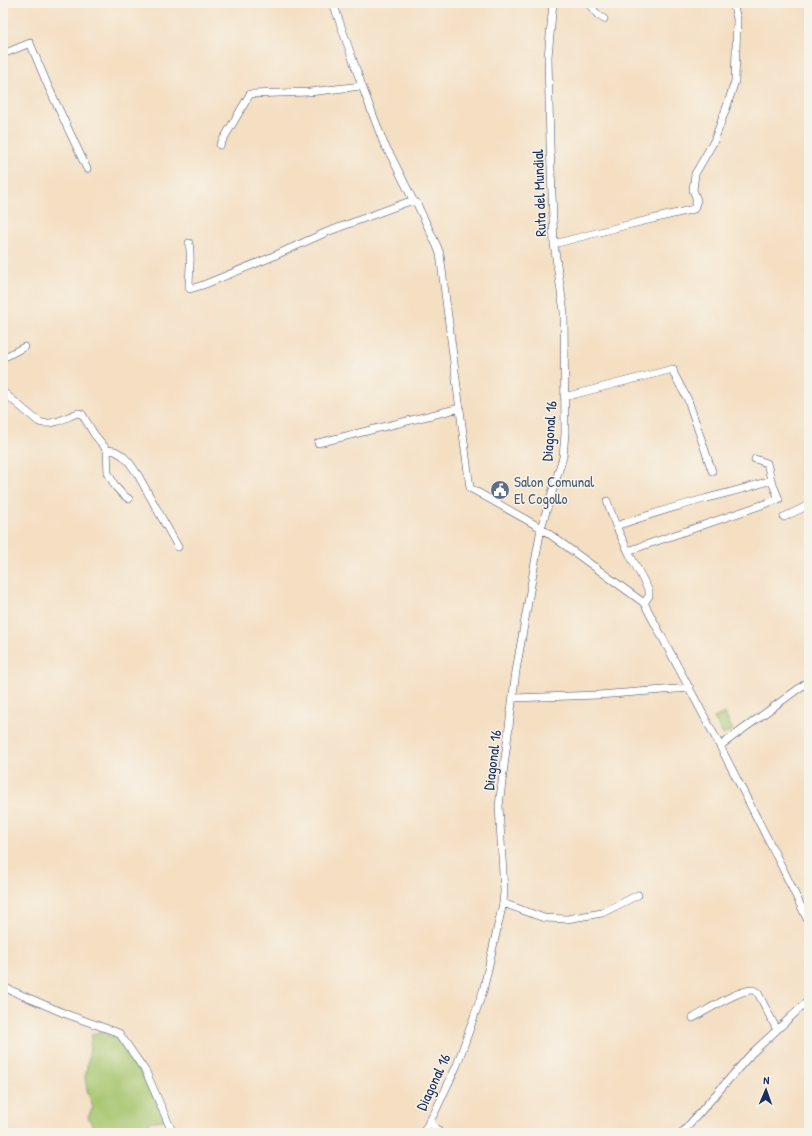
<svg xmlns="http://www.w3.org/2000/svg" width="812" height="1136" font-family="'Patrick Hand',sans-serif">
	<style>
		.green { fill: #a5c56d; stroke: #607a66 }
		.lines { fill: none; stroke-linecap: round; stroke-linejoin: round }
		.minor-casing { stroke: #3c496d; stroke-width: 8 }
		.minor { stroke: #fff; stroke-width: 7 }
		.labels { text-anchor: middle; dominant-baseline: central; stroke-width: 3; stroke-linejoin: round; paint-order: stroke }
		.street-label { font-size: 15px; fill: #1b2f5e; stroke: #f7f3e8 }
		.service-label { font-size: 15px; fill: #4e5e75; stroke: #f7f3e8; text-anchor: start }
	</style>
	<rect width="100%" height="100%" fill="#f7f3e8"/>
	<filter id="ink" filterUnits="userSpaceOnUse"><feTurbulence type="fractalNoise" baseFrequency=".025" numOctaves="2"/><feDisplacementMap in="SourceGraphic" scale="8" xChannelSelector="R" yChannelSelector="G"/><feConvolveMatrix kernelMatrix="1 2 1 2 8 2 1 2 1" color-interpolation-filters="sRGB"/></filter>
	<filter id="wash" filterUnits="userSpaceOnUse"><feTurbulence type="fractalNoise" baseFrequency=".012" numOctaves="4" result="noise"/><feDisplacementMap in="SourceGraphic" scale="16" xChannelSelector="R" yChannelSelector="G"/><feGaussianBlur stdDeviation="0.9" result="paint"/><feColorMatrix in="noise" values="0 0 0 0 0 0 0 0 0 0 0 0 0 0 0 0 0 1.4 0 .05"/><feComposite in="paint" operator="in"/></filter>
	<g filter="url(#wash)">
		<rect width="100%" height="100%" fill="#f4dfc3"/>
		<!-- green -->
		<path class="green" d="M724,713L733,730L723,735L714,718Z
			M102,1032L119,1040L139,1068L148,1085L164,1120L149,1122L151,1133H100L93,1127L88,1117L93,1107L87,1090L85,1077L89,1055L92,1034Z"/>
	</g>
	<g filter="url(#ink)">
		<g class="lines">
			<!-- minor casing -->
			<g class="minor-casing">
				<path id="minor" d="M333,3L362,86L384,144L391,156L413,200L417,204L437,246L440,254L470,488L541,528L644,603L720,746L782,867L809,923
					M588,3L598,15L604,19
					M3,54L30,43L48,86L87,169
					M220,145L250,94H252L309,92L362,86
					M189,243C192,258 189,272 189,288L190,289L203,285L267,259L327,232L413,200
					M554,244L615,228L694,209L697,200L693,190L695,174L714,141L727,106L735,81L737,19L733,3
					M3,358L24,347
					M3,392L39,422C52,427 66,417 78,413L82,414L94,434L107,450L108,473L115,486L122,494L129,499
					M564,397L673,369L674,374L688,400L712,471
					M318,443L460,408
					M107,450L115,451L122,455L129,462L138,475L178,547
					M607,501L616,526L630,555L649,591V596L644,603
					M784,517L809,505
					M616,526C645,516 674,507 704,499C726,493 749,488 771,480
					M628,551L779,499L771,480L767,463L755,459
					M513,698L598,695L690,688
					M720,746L809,681
					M503,903L544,918L567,919L602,913L638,895
					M3,987L66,1014L119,1033L146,1072L171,1129L176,1133
					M693,1018C706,1011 739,989 753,990C755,991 756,991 758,993L777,1030
					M429,1121L440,1133
					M423,1133L435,1112L457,1065L483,991L503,903L504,891L499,806L516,671L541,528L563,457L565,433L564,312L554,244L550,144L548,57L553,3
					M682,1133L751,1054L809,1000"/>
			</g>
			<!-- minor -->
			<use href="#minor" class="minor"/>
		</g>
	</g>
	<!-- icons -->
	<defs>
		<g id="civic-disc" transform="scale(1)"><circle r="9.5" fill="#5c6f8a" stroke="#f7f3e8"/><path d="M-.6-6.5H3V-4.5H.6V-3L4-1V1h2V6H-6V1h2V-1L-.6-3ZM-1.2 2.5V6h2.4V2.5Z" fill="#fff"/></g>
	</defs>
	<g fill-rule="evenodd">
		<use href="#civic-disc" x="500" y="490"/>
	</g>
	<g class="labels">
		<!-- street labels -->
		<g class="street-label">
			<text transform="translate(539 193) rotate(-92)">Ruta del Mundial</text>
			<text transform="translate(549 431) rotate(-86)">Diagonal 16</text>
			<text transform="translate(492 760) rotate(-83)">Diagonal 16</text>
			<text transform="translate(433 1082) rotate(-65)">Diagonal 16</text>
		</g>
		<!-- service labels -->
		<g class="service-label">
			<text x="514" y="481">Salon Comunal<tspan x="514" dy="17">El Cogollo</tspan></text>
		</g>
	</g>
	<!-- margin -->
	<rect width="812" height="1136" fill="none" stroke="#f7f3e8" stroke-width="16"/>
	<!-- north arrow -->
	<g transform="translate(766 1090) rotate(2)" stroke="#f7f3e8" stroke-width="3" paint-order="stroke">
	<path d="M0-3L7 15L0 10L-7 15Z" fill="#1b2f5e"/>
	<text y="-6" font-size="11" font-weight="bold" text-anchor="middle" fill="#1b2f5e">N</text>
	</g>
</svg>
